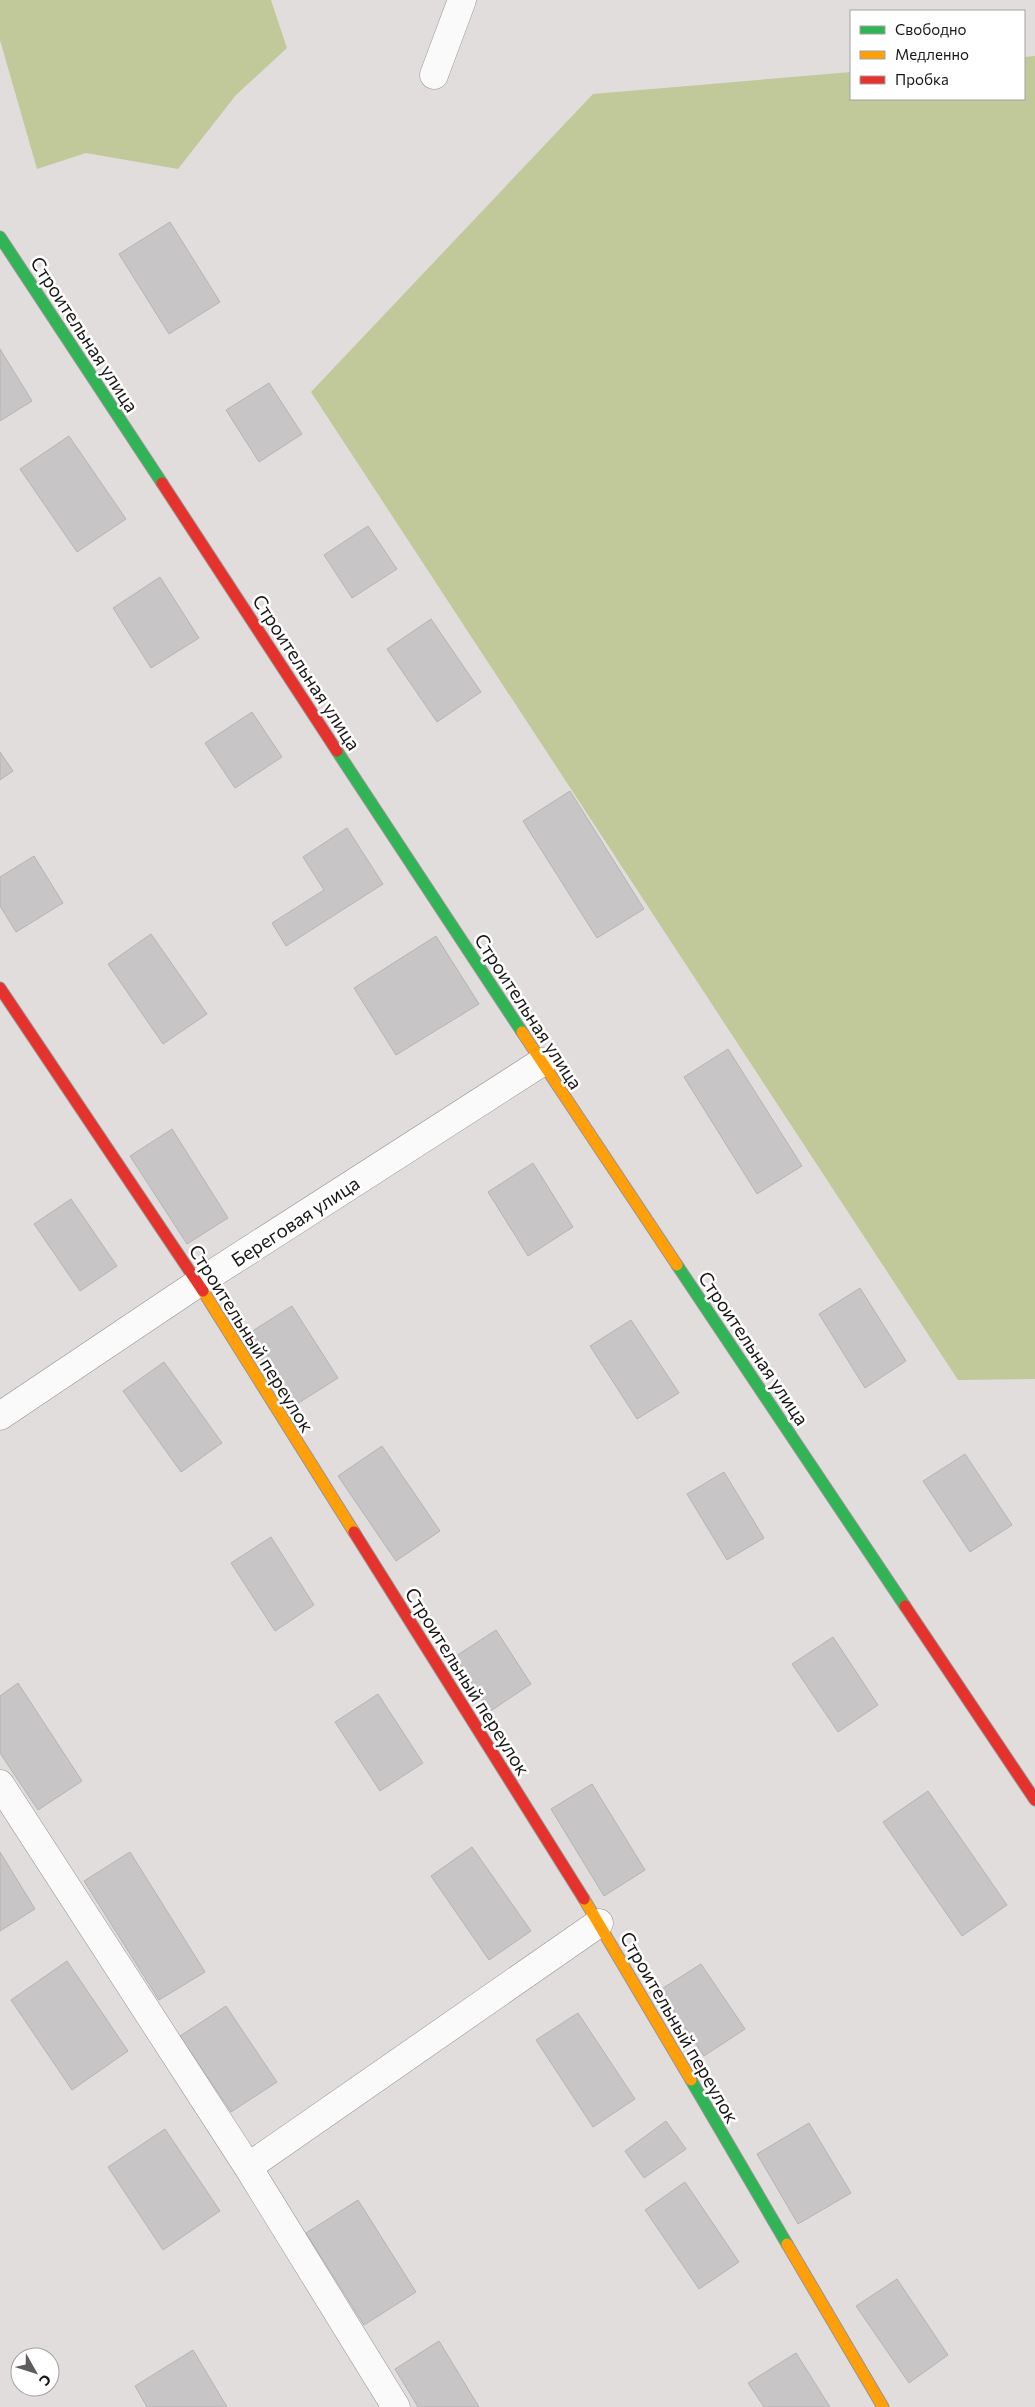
<svg xmlns="http://www.w3.org/2000/svg" width="1035" height="2407" font-family="Commissioner,sans-serif">
	<style>
		.green { fill: #c1c99a }
		.building { fill: #c7c5c5; stroke: #b5b3b4 }
		.lines { fill: none; stroke-linecap: round; stroke-linejoin: round }
		.street-casing { stroke: #979493; stroke-width: 29 }
		.fast-casing { stroke: #979493; stroke-width: 13 }
		.slow-casing { stroke: #979493; stroke-width: 13 }
		.jam-casing { stroke: #979493; stroke-width: 13 }
		.street { stroke: #fafafa; stroke-width: 28 }
		.fast { stroke: #30b455; stroke-width: 11 }
		.slow { stroke: #ff9f0a; stroke-width: 11 }
		.jam { stroke: #e5322d; stroke-width: 11 }
		.labels { text-anchor: middle; dominant-baseline: central; stroke-width: 5; stroke-linejoin: round; paint-order: stroke }
		.street-label { font-size: 19px; fill: #191716; stroke: #fff }
	</style>
	<rect width="100%" height="100%" fill="#e1dddc"/>
	<!-- green -->
	<path class="green" d="M0,0H271L287,48L236,95L178,169L86,153L37,169L0,40Z
		M1035,56V1379L958,1380L311,392L593,94L851,72V99H1024V57Z"/>
	<!-- building -->
	<path class="building" d="M170,222L220,302L169,334L119,254Z
		M0,349L32,401L0,421Z
		M269,383L302,434L259,462L226,410Z
		M69,436L126,519L77,552L20,469Z
		M368,526L397,569L352,598L324,555Z
		M160,577L199,638L151,668L113,608Z
		M431,619L481,692L437,722L387,649Z
		M252,712L282,757L235,788L205,743Z
		M0,752L13,771L0,780Z
		M570,791L644,909L597,938L523,821Z
		M347,828L383,884L286,946L272,923L324,890L303,857Z
		M34,856L63,903L16,932L0,906V877Z
		M151,934L207,1014L163,1044L108,964Z
		M436,936L479,1004L396,1055L354,988Z
		M728,1049L802,1166L757,1194L684,1077Z
		M172,1129L228,1218L187,1244L130,1156Z
		M533,1163L573,1227L528,1256L488,1192Z
		M71,1199L117,1266L80,1291L34,1224Z
		M860,1288L906,1361L865,1388L819,1314Z
		M292,1306L338,1378L292,1407L246,1335Z
		M631,1320L679,1393L637,1419L590,1346Z
		M164,1362L222,1443L181,1472L123,1391Z
		M382,1446L440,1531L396,1561L338,1476Z
		M965,1454L1012,1525L970,1552L923,1481Z
		M724,1472L764,1538L727,1560L687,1494Z
		M271,1537L314,1605L275,1631L231,1563Z
		M496,1630L531,1684L489,1712L453,1658Z
		M833,1637L878,1705L838,1732L792,1664Z
		M18,1683L82,1781L38,1810L0,1753V1696Z
		M378,1694L423,1763L380,1791L335,1722Z
		M592,1784L645,1870L604,1896L551,1809Z
		M928,1791L1007,1905L962,1936L883,1822Z
		M472,1847L531,1931L489,1960L431,1876Z
		M0,1852L35,1909L0,1931Z
		M130,1852L205,1972L159,2000L84,1881Z
		M67,1961L128,2051L72,2090L11,2000Z
		M701,1964L745,2029L704,2056L660,1990Z
		M226,2006L277,2082L231,2112L180,2036Z
		M578,2013L635,2099L593,2127L536,2040Z
		M666,2121L686,2149L644,2178L625,2151Z
		M809,2123L851,2193L798,2224L757,2154Z
		M165,2129L220,2211L163,2250L108,2167Z
		M685,2182L739,2262L699,2289L645,2210Z
		M358,2200L416,2292L364,2325L306,2233Z
		M897,2279L948,2355L909,2383L856,2306Z
		M439,2341L479,2407H418L395,2369Z
		M193,2350L227,2407H147L135,2386Z
		M796,2353L830,2407H764L748,2383Z"/>
	<g class="lines">
		<!-- street casing -->
		<g class="street-casing">
			<path id="street" d="M434,75L462,0
				M0,1416L198,1283L542,1062
				M0,1784L248,2167L396,2407
				M248,2167L599,1923"/>
		</g>
		<!-- fast casing -->
		<g class="fast-casing">
			<path id="fast" d="M0,237L162,483
				M337,751L522,1032
				M677,1265L905,1606
				M691,2080L787,2244"/>
		</g>
		<!-- slow casing -->
		<g class="slow-casing">
			<path id="slow" d="M522,1032L677,1265
				M203,1291L354,1532
				M584,1899L691,2080
				M787,2244L883,2407"/>
		</g>
		<!-- jam casing -->
		<g class="jam-casing">
			<path id="jam" d="M162,483L337,751
				M0,988L203,1291
				M354,1532L584,1899
				M905,1606L1035,1800"/>
		</g>
		<!-- street -->
		<use href="#street" class="street"/>
		<!-- fast -->
		<use href="#fast" class="fast"/>
		<!-- slow -->
		<use href="#slow" class="slow"/>
		<!-- jam -->
		<use href="#jam" class="jam"/>
	</g>
	<g class="labels">
		<!-- street labels -->
		<g class="street-label">
			<text transform="translate(85 334) rotate(57)">Строительная улица</text>
			<text transform="translate(307 672) rotate(57)">Строительная улица</text>
			<text transform="translate(529 1011) rotate(57)">Строительная улица</text>
			<text transform="translate(295 1221) rotate(-33)">Береговая улица</text>
			<text transform="translate(252 1338) rotate(58)">Строительный переулок</text>
			<text transform="translate(754 1348) rotate(56)">Строительная улица</text>
			<text transform="translate(468 1681) rotate(58)">Строительный переулок</text>
			<text transform="translate(680 2027) rotate(60)">Строительный переулок</text>
		</g>
	</g>
	<!-- legend -->
	<rect x="850" y="10" width="175" height="90" fill="#ffffff" stroke="#a3a2a2"/>
	<rect x="860" y="26" width="25" height="8" fill="#30b455" stroke="#a3a2a2"/>
	<text x="895" y="35" font-size="15" fill="#191716">Свободно</text>
	<rect x="860" y="51" width="25" height="8" fill="#ff9f0a" stroke="#a3a2a2"/>
	<text x="895" y="60" font-size="15" fill="#191716">Медленно</text>
	<rect x="860" y="76" width="25" height="8" fill="#e5322d" stroke="#a3a2a2"/>
	<text x="895" y="85" font-size="15" fill="#191716">Пробка</text>
	<!-- north arrow -->
	<g transform="translate(35 2372) rotate(129)"><circle r="24" fill="#ffffff" stroke="#a3a2a2"/>
	<path d="M0-4L9 19L0 12L-9 19Z" fill="#5f5c5b"/>
	<text y="-8" font-size="14" font-weight="bold" text-anchor="middle" fill="#191716">С</text>
	</g>
</svg>
